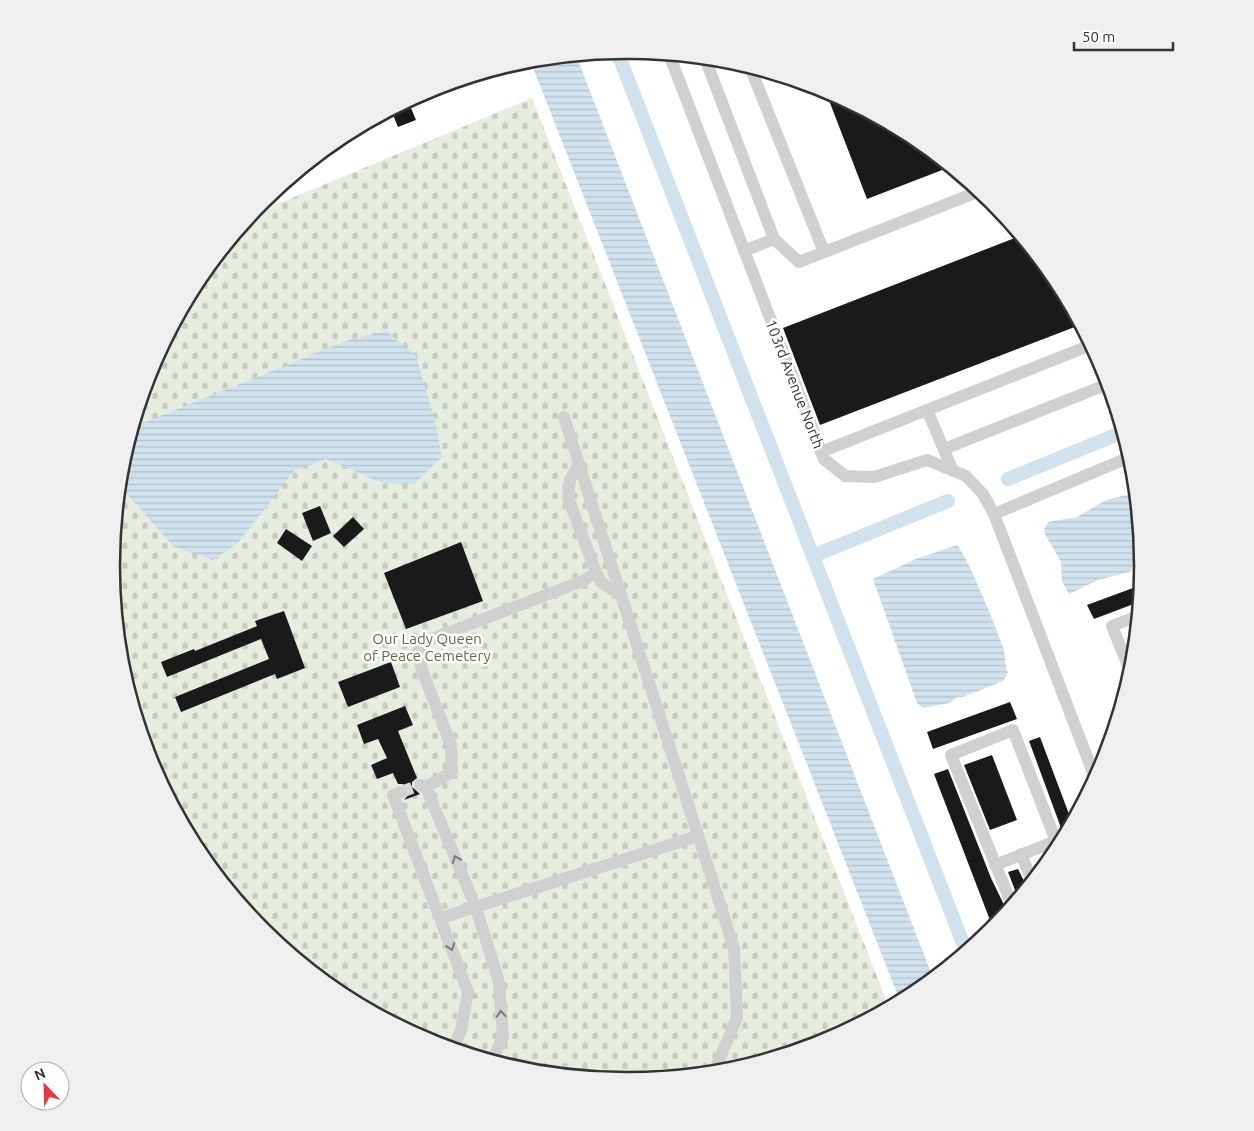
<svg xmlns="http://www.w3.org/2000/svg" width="1254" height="1131" font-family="Ubuntu,sans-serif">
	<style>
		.cemetery { fill: url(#cemetery-stones) }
		.water { fill: url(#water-rules) }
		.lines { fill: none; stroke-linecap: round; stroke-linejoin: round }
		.canal { stroke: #cfe2ee; stroke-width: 14 }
		.building { fill: #1a1a1a }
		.minor-tunnel { stroke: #d6d6d6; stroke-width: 12; stroke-dasharray: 12 6; stroke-linecap: butt }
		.minor { stroke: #d0d0d0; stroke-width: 12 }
		.oneway { stroke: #7a7a7a }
		.labels { text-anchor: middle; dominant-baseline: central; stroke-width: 5; stroke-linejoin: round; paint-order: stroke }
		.street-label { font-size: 15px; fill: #333; stroke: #fff }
		.park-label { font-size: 15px; fill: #56703f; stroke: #fff }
		.rim { fill: none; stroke: #333; stroke-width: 2.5 }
	</style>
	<defs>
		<pattern id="cemetery-stones" width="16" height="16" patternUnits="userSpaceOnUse" patternTransform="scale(1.25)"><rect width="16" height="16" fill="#e6ecdf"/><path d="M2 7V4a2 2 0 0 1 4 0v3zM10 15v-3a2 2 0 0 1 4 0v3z" fill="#c6cbc0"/></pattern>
		<pattern id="water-rules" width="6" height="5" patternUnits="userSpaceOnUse" patternTransform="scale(1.25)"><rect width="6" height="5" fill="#cfe2ee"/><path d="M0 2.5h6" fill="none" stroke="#b2c2cd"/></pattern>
	</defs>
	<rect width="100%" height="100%" fill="#fff"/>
	<!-- cemetery -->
	<path class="cemetery" d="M532,98L889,1007L824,1042L727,1071L627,1081L526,1071L429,1042L340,994L262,930L198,852L151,763L121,666L112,565L121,465L151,368L199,279L251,215Z"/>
	<!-- water -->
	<path class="water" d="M576,55L933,978L913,994L900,1001L530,60Z
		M386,331L416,356L436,425L442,457L414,484L382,483L326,459L294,471L238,543L213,560L174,547L119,485L121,465L133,427L346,341Z
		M1135,493L1142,564L1129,572L1098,580L1069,594L1062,581L1061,562L1046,536L1044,530L1048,522L1077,517L1106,500Z
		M957,545C967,555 999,634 1004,650C1005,658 1005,666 1008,673L1003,681L963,697H958L949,703L923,708L917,703L873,579L916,559Z"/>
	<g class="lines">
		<!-- canal -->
		<path class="canal" d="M617,51L966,951
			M1008,479L1123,432
			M813,556L948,501"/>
	</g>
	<!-- building -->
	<path class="building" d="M825,90L914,137L950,167L867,199Z
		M408,101L416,120L398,127L391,110Z
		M1020,236L1056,279L1080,325L820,425L783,328Z
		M320,506L331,533L313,541L302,513Z
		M353,517L364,529L344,547L333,536Z
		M286,529L312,546L302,561L277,543Z
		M461,542L483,601L406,629L384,573Z
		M1141,585L1139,602L1094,619L1087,605Z
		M284,611L305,668L277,679L275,674L181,712L175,697L269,659L261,639L167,677L161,662L194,649L195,651L257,626L255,621Z
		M391,662L400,687L348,707L338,682Z
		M1010,702L1017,719L933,749L927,732Z
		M405,706L413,725L398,731L417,778L412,782V787L420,794L404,800L409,794L408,789L403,784H398L393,773L377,779L371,765L387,758L378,739L364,744L357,725Z
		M1040,737L1072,822L1064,836L1029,741Z
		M992,755L1017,820L990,830L964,765Z
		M948,769L991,878L1007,911L993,928L934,774Z
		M1050,859L1038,874L1034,865Z
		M1018,869L1027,887L1018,898L1008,872Z"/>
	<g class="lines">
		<!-- minor-tunnel -->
		<path class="minor-tunnel" d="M401,792L420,785"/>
		<!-- minor -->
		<path class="minor" d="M669,54L824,459L845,476L874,477L927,460L966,476L983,494L994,514L1095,778
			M705,58L774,239L799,262L980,191
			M750,67L824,252
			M744,251L774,239
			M564,417L734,948L737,1018L714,1072
			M944,449L1108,384
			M821,452L927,410
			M579,464L570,480L568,498L596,572L602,583L621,595
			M953,471L927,410L1091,345
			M994,514L1130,457
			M1131,673L1112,626L1138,616
			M420,785L426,787L476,908L499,982L503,1037L492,1061
			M426,787L452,772L451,745L422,670L418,651L429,640L585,580L596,572
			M401,792L393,795L468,992L461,1030L453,1049
			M1021,854L1032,881
			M995,865L1056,841L1013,730L951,755L1012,905
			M441,918L698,836"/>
	</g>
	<!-- one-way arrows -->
	<defs><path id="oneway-chevron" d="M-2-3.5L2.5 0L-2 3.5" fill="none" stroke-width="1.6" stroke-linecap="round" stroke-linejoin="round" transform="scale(1.25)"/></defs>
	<g class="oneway">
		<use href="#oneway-chevron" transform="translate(456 859) rotate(-112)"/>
		<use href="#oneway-chevron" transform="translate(451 947) rotate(70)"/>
		<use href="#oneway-chevron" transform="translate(501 1014) rotate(-94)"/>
	</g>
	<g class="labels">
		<!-- street labels -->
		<g class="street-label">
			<text transform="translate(795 384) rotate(69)">103rd Avenue North</text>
		</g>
		<!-- park labels -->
		<g class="park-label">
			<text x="427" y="638">Our Lady Queen<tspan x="427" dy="17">of Peace Cemetery</tspan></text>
		</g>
	</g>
	<!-- crop -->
	<path d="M0 0H1254V1131H0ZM626 59H628A506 506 0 0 1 1134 565V566A506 506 0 0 1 628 1072H626A506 506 0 0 1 120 566V565A506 506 0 0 1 626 59Z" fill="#efefef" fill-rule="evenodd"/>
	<path class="rim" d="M626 59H628A506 506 0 0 1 1134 565V566A506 506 0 0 1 628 1072H626A506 506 0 0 1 120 566V565A506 506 0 0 1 626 59Z"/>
	<!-- north arrow -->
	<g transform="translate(45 1086) rotate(337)"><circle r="24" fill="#ffffff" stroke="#adadad"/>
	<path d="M0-4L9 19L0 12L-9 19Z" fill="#e63946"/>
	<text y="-8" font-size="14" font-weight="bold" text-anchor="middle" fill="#333333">N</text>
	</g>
	<!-- scale -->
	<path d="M1074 42v8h99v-8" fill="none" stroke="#333333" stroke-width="2.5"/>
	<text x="1082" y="42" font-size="15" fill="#333333" stroke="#ffffff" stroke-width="4" paint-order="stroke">50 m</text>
</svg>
